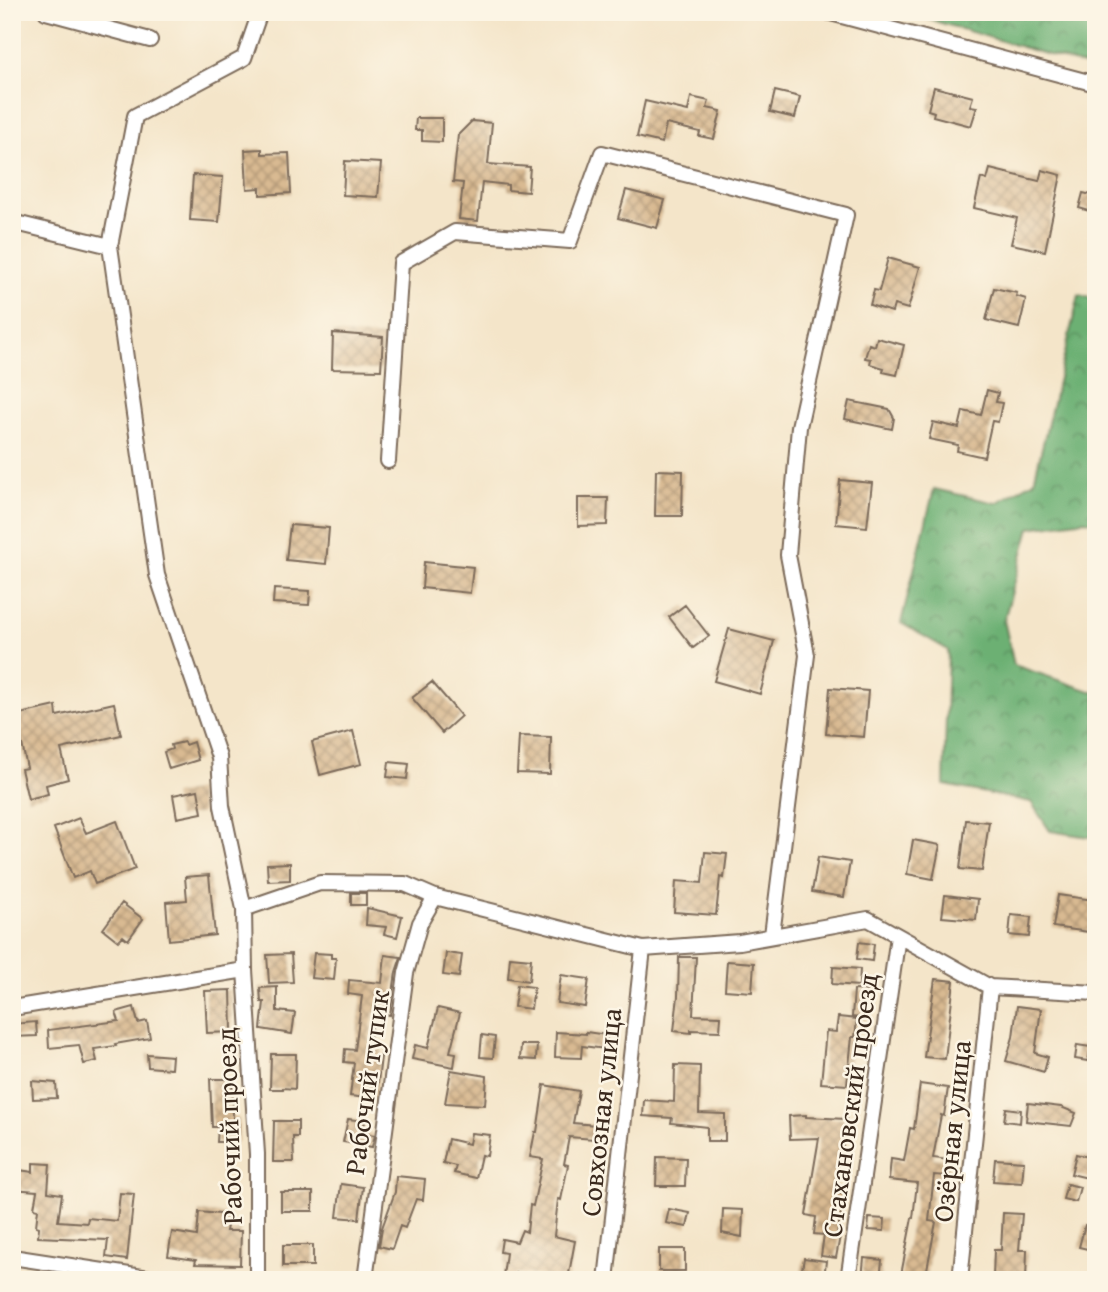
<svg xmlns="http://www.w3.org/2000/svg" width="1108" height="1292" font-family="'Gentium Book Plus',serif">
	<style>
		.forest { fill: url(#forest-crowns); stroke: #546d48; stroke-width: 2 }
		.building { fill: url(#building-cross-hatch) }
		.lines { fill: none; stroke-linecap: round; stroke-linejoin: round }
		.street-casing { stroke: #7c6b5a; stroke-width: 18 }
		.street { stroke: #fff; stroke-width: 14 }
		.labels { text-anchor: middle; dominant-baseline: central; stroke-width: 5; stroke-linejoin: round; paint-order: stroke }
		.street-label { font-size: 28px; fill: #3b2a1e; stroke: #fcf5e5 }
	</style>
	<defs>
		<pattern id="forest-crowns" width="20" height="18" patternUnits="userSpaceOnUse" patternTransform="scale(1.75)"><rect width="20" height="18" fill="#6cb073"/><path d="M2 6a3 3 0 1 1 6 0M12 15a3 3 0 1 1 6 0" fill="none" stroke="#5a8f5e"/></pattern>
		<pattern id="building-cross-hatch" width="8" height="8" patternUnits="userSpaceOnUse" patternTransform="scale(1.75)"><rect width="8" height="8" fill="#d9ba92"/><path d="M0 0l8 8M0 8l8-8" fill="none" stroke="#b19777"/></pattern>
	</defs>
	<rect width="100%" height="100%" fill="#fcf5e5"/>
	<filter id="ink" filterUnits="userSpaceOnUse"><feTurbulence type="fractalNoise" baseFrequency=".0143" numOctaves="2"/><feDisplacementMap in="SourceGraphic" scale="14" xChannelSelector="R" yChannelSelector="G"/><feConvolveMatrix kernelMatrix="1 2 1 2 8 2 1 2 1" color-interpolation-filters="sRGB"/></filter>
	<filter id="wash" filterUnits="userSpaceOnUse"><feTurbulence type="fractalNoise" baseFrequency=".00686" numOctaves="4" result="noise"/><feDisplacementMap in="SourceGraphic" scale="28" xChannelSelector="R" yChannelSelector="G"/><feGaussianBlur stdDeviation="1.57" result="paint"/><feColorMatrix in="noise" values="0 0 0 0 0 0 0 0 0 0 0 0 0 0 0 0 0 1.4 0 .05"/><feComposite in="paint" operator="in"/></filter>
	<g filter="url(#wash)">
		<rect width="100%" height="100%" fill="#f4e5c9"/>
		<!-- forest -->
		<path class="forest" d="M904,12H1096V69Z
			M1079,295L1096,299V523L1085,520L1030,528L1004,620L1014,665L1096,693V838L1050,831L1031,802L944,785L948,650L901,623L934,489L996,503L1034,481Z"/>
		<g id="blocks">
			<!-- building -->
			<path class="building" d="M934,87L973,97L970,106L977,107L971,126L933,116L934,112L928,110Z
				M775,91L800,97L795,118L770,112Z
				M691,97L709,101L707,108L721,111L714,139L699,136L700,132L666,124L662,143L637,137L645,101L688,111Z
				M416,118H442V142L422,141V130H415Z
				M472,121L492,123L488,164L530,167L528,192L508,190V185L482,182L478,221L459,219L463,183L453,182L458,135Z
				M262,149V154L289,153L291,193L260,195V188L247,189L245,150Z
				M345,161L381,163L378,197L343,195Z
				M990,169L1039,181L1042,170L1061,175L1045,251L1011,244L1017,218L974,208L981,178L987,180Z
				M193,175L223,177L219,222L190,220Z
				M626,190L665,200L657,228L618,218Z
				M1083,193L1096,196V213L1079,208Z
				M888,258L920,267L908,309L894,305L892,312L870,305L874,290L879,291Z
				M994,288L1017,293L1016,296L1026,299L1019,328L986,320Z
				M333,333L383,337L381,370L332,369Z
				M877,338L904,345L897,375L883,372L884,368L870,364L871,359L865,358L869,344L875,346Z
				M987,390L998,393L996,402L1002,403L998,422L992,421L984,457L957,451L958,445L929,439L933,422L959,428L963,411L981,415Z
				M849,401L889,409L894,418L892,429L845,419Z
				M656,470L683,471L682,516H655Z
				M840,480L872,483L867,527L836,524Z
				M578,498H608L607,525L578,526Z
				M290,525L329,528L326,564L286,560Z
				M424,562L473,567L470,593L422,588Z
				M274,589L310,591L309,605L273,603Z
				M685,605L709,636L693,648L669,617Z
				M729,629L774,641L760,694L714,681Z
				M432,682L461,716L442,733L412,698Z
				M830,688L868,691L864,737L826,734Z
				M114,703L121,735L61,749L68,779L46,785L48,794L28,799L21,769L27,768L16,715L56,706L57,716Z
				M353,731L361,764L320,775L312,742Z
				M519,736L551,737L550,774L517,773Z
				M184,742L185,745L193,742L198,760L169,769L164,752L172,749L171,745Z
				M389,762L409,764L407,779L387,777Z
				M198,790L202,813L177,818L173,795Z
				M79,818L86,833L117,821L135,869L95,884L90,871L73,878L54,828Z
				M966,820L989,822L982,871L960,869Z
				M913,840L940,845L933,879L907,874Z
				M705,852L727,854L724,878L720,877L716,915L674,912L676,881L702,883Z
				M818,857L850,862L844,897L812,892Z
				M290,863V880L268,881L267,864Z
				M209,875L215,935L169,940L166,902L187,900L185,877Z
				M351,893H366V905H351Z
				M945,895L978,899L976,920L942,917Z
				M1058,895L1094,900L1089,932L1053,927Z
				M122,903L143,919L128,940L123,936L118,941L103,929Z
				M367,908L402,916L397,937L384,934L386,927L366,925Z
				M1011,915L1031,917L1029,937L1009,935Z
				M859,942L874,944L872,961L857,959Z
				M314,953L331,954V958H336L334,980L311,978Z
				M446,953L462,955L459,977L443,975Z
				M291,954L293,982L269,983L267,955Z
				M385,955L401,957L396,972L390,1015L374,1012L369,1046L382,1048L376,1099L350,1096L354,1063L344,1062L345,1049L355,1050L362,996L348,994L349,980L382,983Z
				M510,957L531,959L529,981L508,978Z
				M679,957H696L693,1015L721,1016L720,1031L691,1030V1033L674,1031L678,996Z
				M727,961L754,963L752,992L725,990Z
				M833,967L860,969L859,986L832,984Z
				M561,975L589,979L585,1007L557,1003Z
				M935,979L954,981L945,1059L924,1057Z
				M517,985L534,987L531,1009L514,1007Z
				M277,987V1011L295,1013L292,1034L261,1029L264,1002H261L260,988Z
				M231,990L232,1032L207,1033L205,991Z
				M854,990L871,991L868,1019L852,1017Z
				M1017,1006L1041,1009L1035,1053L1048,1057L1044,1072L1006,1061L1013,1037Z
				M134,1007L138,1023L147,1021L150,1038L115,1044L116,1046L94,1049L97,1061L84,1064L79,1045L49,1048L48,1030L119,1021L116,1012Z
				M438,1008L460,1013L450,1052L456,1053L454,1067L412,1059L415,1045L428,1048Z
				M838,1017L857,1019L855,1037H852L847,1085L821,1083L826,1031L836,1032Z
				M36,1022L37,1036L12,1037V1024Z
				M556,1032L586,1034V1032L607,1035L605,1049L582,1046L581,1058L555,1057Z
				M482,1035L495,1037L493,1058L480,1057Z
				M521,1045H537L536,1060L520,1059Z
				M1077,1045L1091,1047L1088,1061L1075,1059Z
				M147,1054L172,1056L171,1069L148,1067Z
				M271,1054H296L295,1089L283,1088V1089H270Z
				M675,1065L700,1066L699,1113L725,1114V1141H707V1127L671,1123L672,1118L643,1116L644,1100L674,1102Z
				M451,1070L487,1076L485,1105L445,1103Z
				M210,1079H232L233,1118L239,1119L238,1142H217L218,1127H212Z
				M32,1081L56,1083L57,1098L33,1099Z
				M920,1084L948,1088L944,1116L941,1115L933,1158L949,1160L947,1176L934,1175L929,1221L936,1222L925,1280H900L912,1218H913L917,1183L889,1180L891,1159L904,1161L910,1128L914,1129Z
				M544,1085L579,1091L573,1123L596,1125L594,1139L569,1137L564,1164L568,1165L561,1200L558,1199L554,1236L575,1241L568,1279L516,1273V1277L503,1276L506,1253L500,1252L502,1239L517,1242L522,1230L527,1232L530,1205L533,1206L543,1159L530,1157L535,1132H537Z
				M1028,1103L1061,1107L1076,1113L1071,1126L1026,1121Z
				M1006,1108L1021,1110L1020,1123L1004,1121Z
				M806,1115V1117L846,1119L845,1135L834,1193L844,1194L837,1236H840L836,1258L821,1256L824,1235L814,1234L816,1217L806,1215L819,1138L790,1139L789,1116Z
				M348,1119L365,1121L363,1133L375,1135L372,1147L343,1142Z
				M274,1121H298V1137H293L294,1162H273Z
				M471,1133L490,1135L487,1156L481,1155L476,1178L454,1173L456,1166L443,1163L448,1139L469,1144Z
				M1076,1154L1096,1159V1180L1071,1174Z
				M657,1157L686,1158L685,1186H656Z
				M995,1159L1024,1161L1022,1183L993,1181Z
				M33,1163L50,1164L48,1192L62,1194L58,1221L87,1223L88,1218L117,1221L120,1193L134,1194L127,1260L106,1257L108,1240L38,1237L39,1227L36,1226L38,1209L34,1208L37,1191L12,1189V1169L33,1172Z
				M396,1176L425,1179L423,1200L416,1199L405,1228L400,1226L392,1249L379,1246L382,1228L395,1192Z
				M341,1184L363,1187L359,1219L337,1217Z
				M1067,1184L1080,1187L1076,1202L1063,1199Z
				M281,1192H313V1211H281Z
				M669,1209L690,1213L687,1227L666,1223Z
				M723,1209L743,1210L742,1237L722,1233Z
				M199,1212L229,1215L226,1231H241L240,1265L195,1264L196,1260L168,1256L172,1232L197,1236Z
				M1003,1213L1022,1214L1019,1250H1027L1026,1280H1000V1278H993L994,1250H1001Z
				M869,1218L885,1219L884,1231L868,1230Z
				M1085,1225L1096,1228V1251L1079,1247Z
				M283,1245H313V1266H283Z
				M659,1249H685V1271H659Z
				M804,1258L826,1261L824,1278L801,1275Z
				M864,1258L882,1260L880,1280L862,1278Z"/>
		</g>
	</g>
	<g filter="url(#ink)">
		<use href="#blocks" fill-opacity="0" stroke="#7c6b5a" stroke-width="2"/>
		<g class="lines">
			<!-- street casing -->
			<g class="street-casing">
				<path id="street" d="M46,12L150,40
					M827,12L1096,84
					M12,222L110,246L157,575L219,757L222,806L244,909
					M110,246L135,116L244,58L260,12
					M388,461L401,263L455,232L570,241L602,153L846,215L799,427L788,555L807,655L772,935
					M12,1008L245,970
					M12,1257L162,1280
					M257,1280V1154L245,970L244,909L320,883L405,884L435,897L643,949L740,942L868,919L990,987L1096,993
					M365,1280L406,973L420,923L435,897
					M606,1280L643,949
					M848,1280L898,936
					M960,1280L990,987"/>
			</g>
			<!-- street -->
			<use href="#street" class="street"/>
		</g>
	</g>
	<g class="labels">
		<!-- street labels -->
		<g class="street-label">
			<text transform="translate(366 1082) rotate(-82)">Рабочий тупик</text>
			<text transform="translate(849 1105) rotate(-82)">Стахановский проезд</text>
			<text transform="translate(600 1112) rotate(-84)">Совхозная улица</text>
			<text transform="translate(228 1126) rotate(-92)">Рабочий проезд</text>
			<text transform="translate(951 1131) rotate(-84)">Озёрная улица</text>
		</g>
	</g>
	<!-- margin -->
	<rect width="1108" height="1292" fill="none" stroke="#fcf5e5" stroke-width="42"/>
</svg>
